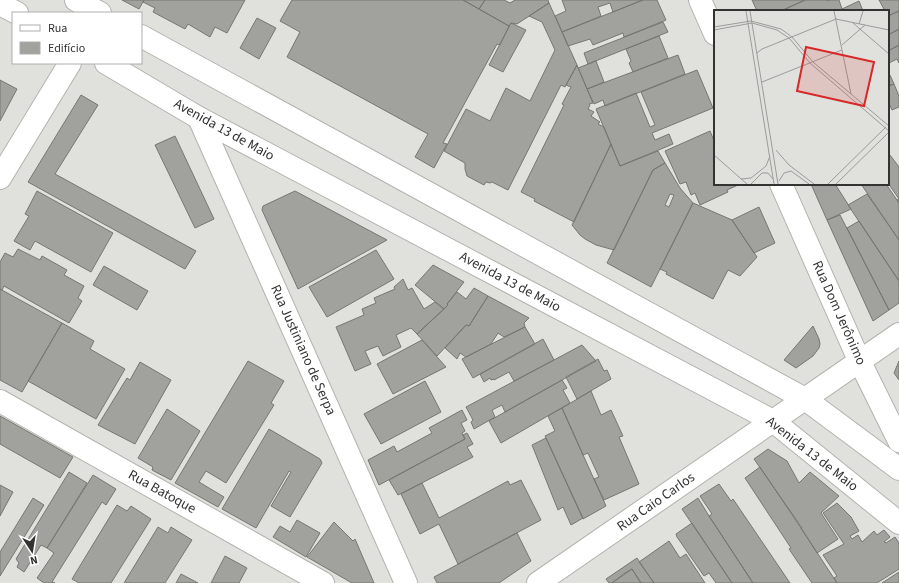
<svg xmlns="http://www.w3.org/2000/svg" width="899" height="583" font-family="'Source Sans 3',sans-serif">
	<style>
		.building { fill: #a1a29e; stroke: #767773; fill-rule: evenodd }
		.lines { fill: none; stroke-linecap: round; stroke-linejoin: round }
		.minor-casing { stroke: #b2b3af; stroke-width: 24 }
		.tertiary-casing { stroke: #b2b3af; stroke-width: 24 }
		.primary-casing { stroke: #b2b3af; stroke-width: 24 }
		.minor { stroke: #fff; stroke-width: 22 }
		.tertiary { stroke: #fff; stroke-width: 22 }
		.primary { stroke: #fff; stroke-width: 22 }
		.labels { text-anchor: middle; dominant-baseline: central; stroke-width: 3; stroke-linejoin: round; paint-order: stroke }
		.street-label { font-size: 14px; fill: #333332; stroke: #fff }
		.inset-road { fill: none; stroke: #9b9b99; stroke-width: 1 }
		.view { fill: #d62828; fill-opacity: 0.15; stroke: #d62828; stroke-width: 2 }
		.inset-edge { fill: none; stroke: #333332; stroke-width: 2 }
	</style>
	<rect width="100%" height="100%" fill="#e0e1dd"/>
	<!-- building -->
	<path class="building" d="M122,0H144L139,9Z
		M144,0H245L227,33L215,27L210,37L188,24L185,29L153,12L155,8L143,2Z
		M292,0H463L509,26L500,45L497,44L443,143L447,144L434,168L415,157L428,134L287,57L300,32L280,21Z
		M463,0H485L479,9Z
		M485,0H504L510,3L515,0H548L549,3L517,24L511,23L509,26L479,9Z
		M562,0H643L613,12L610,3L598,7L601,16L562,32L555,16L566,11Z
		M643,0H657L666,20L624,37L623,33L593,45L590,39L568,46L562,32Z
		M752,0H805L781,11H757Z
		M805,0H827V1L830,0H839L842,9L837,11H781Z
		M879,0H899V11L888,16V11H885Z
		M859,1L863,11H837L842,9Z
		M549,3L577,65L565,87L561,85L508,190L492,182L490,183L486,182L484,185L467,176L465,169V163L444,151L466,109L490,121L506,88L530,101L555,50L542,22L529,16Z
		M899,11V29L888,35V16Z
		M257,18L276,28L259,59L240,48Z
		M663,22L668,32L588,64L584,53Z
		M511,23L526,30L503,72L489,65Z
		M899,29V45L888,51V35Z
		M659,36L668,58L633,72L629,63L631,61L626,49Z
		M899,45V63L897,59L889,63L888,51Z
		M678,55L685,74L605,106L603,100L594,104L587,89Z
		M596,61L604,82L587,89L578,68Z
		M577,65L593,103L589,104L590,105L588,109L594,112L591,116L600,122L598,124L604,127L611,144L574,222L534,201L535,199L521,192L564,105L562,104L571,87L566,85Z
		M697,70L713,108L652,133L655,140L669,134L673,144L620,166L596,109L636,93L650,127L655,125L641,92Z
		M890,75L894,84L888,86V76Z
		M0,80L17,89L0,121Z
		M894,84L899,96V107L892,110L888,101V86Z
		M81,95L98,105L55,174L196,251L185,269L28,182Z
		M710,131L715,143V184H737L738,185L727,190L728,192L700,205L695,193L691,195L686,182L680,184L665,151Z
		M175,136L214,219L195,228L155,145Z
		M611,144L620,166L658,151L665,163L653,170L614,250L596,245L585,239L580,235L572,225Z
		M890,155L899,167V203L897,200L899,199L888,183V156Z
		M665,163L680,188L693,203L651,287L607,263L653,170ZM670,194L674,195L669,207L665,205Z
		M811,184H835L851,209L827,220Z
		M861,184H886L899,203V240Z
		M37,191L113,233L91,272L35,241L30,250L14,241L29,216L25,214Z
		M295,191L387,240L298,289L262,210L263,206Z
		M867,194L899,240V281L848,205Z
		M693,203L732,220L757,257L740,276L728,270L713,299L666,274L667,272L660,269Z
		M759,207L775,243L754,253L732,220Z
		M840,215L889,310L873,321L827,220Z
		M859,221L899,281V303L889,310L847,228Z
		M18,249L40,260L42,256L67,270L64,275L84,286L78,298L82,301L69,323L4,286L2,290L0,289V262L5,253L13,257Z
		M376,250L394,279L327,317L309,287Z
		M433,265L464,282L447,304L448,305L444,309L415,285Z
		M104,266L148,291L137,310L93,285Z
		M403,279L408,290L412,288L424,309L435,302L444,309L417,334L411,328L396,335L401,347L383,356L378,346L365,351L371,364L355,371L336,327L364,315L362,309L376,303L374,298L395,289L394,287Z
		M474,288L488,296L469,326L466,325L437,356L417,334L448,305L447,304L457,292L466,299Z
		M0,289L62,323L22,392L0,380Z
		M488,296L529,318L524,323L525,327L504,337L498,333L491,344L466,357L460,353L457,359L445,348L466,325L469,326Z
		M62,323L94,341L90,349L125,369L96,419L28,381Z
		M813,326L819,339L820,344L819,348L813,356L796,368L784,360Z
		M525,327L535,344L473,378L462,359Z
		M543,339L554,360L514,381L509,372L494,380V379L491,380L490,378L484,382L480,374Z
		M422,340L446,367L393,394L377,364Z
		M582,345L596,361L505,412L502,405L492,410L495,417L474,429L471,422L473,420L466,407Z
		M598,359L604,371L607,370L611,379L577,399L566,377Z
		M248,361L284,381L271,403L274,405L226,483L206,471L199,482L224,497L218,507L175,483Z
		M899,361V380L894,373Z
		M140,362L171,380L135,444L98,425L127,378L130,380Z
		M562,380L567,388L563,390L570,403L501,443L489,421Z
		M425,381L441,412L381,444L364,414Z
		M591,391L601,415L611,410L623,436L619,437L639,484L604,500L594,479L599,477L588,453L583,455L562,408Z
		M562,408L606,506L583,519L545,436L555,431L548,416Z
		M167,409L200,431L171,480L152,470L153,467L138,458Z
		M462,410L467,420L461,423L465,431L462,433L465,439L379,485L368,460L394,446L397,452L432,433L429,428Z
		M0,416L73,457L60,478L0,444Z
		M269,429L320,459L322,463L290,517L271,506L291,472L289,471L256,528L222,509Z
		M467,433L473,444L467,447L473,457L398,495L389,480L465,439L463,435Z
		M546,438L583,518L571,525L563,507L558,510L532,445Z
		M768,449L787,461L799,483L810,472L839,496L821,513L838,539L817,553L801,528H802L754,459Z
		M760,467L801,528L837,583H812L789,549L791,548L745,478Z
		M69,472L87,483L47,548L41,545L24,572L17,567L19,563L16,559Z
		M93,475L116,489L106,505L102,502L52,582L55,583H44L37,578L54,553L47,548Z
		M521,480L541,520L458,564L439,524L420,534L401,494L422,483L439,518L508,481L510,485Z
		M719,484L731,501L733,499L790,583H753L709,516L712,514L700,496Z
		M0,485L13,492L0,516Z
		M33,498L44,505L0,576V552Z
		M698,498L709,516L753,583H732L682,509Z
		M837,503L851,517L859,531L850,536L852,539L858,535L862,542L874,531L877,535L884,530L890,537L884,542L886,543L895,537L899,543V569L877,583H837L834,578L837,576L823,555L844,544L823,513Z
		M117,505L127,511L131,506L151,519L111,583H79L72,579Z
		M297,520L320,533L306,557L273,537L280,526L290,532Z
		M334,522L353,541L355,539L374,583H352L307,557Z
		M692,523L732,583H716L709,573L704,576L677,537L676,534Z
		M158,527L168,533L171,527L192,540L165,583H124Z
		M517,533L531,561L499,583H437L434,577Z
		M669,541L680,558L686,554L705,583H654L639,562Z
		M225,556L247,568L239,583H211Z
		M637,558L654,583H641L632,569L612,583H609L606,579Z
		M632,569L641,583H612L625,573Z
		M899,572V583H882Z
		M181,574L198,583H176Z"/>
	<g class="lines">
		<!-- minor casing -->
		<g class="minor-casing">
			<path id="minor" d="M700,0L715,34
				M0,178L70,63
				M781,184L859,360L899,441
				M0,401L323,583"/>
		</g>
		<!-- tertiary casing -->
		<g class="tertiary-casing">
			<path id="tertiary" d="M199,118L406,583
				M538,583L899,334"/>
		</g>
		<!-- primary casing -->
		<g class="primary-casing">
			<path id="primary" d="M76,0L100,13
				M0,4L17,13
				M141,36L805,399L899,469
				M106,63L199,118L773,421L899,523"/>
		</g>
		<!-- minor -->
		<use href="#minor" class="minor"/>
		<!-- tertiary -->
		<use href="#tertiary" class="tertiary"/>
		<!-- primary -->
		<use href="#primary" class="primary"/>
	</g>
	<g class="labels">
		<!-- street labels -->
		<g class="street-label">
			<text transform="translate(224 130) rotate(29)">Avenida 13 de Maio</text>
			<text transform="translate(510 282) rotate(28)">Avenida 13 de Maio</text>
			<text transform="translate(839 313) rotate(66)">Rua Dom Jerônimo</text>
			<text transform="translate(303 350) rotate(66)">Rua Justiniano de Serpa</text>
			<text transform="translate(812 454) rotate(38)">Avenida 13 de Maio</text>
			<text transform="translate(162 492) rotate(29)">Rua Batoque</text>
			<text transform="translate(656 502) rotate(-35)">Rua Caio Carlos</text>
		</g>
	</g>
	<!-- overview -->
	<g transform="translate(714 10)">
		<rect width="175" height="175" fill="#e0e1dd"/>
		<path class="inset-road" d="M32,1L60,174M36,1L64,174M120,1L137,84M139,13L175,44M145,14L149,1M0,17L37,11L67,19L78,27L99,52L175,116M0,20L38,13L63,20L75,28L96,53L175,121M128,35L151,15M43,43L48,39L122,9L175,20M48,72L128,40M62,140L75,155L100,174M0,145L33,174M27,169L37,168L52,156L56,146M65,171L70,163L77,161L95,174M37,174L48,163H54L59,169M114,174L172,117M122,174L175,122"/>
		<path class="view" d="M92,37L160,52L150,96L83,81Z"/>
		<rect width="175" height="175" class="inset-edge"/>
	</g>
	<!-- legend -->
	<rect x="12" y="12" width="130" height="52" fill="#ffffff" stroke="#adadad"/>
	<rect x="20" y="25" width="20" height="6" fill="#ffffff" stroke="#adadad"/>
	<text x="48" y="32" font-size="12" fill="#333332">Rua</text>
	<rect x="20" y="42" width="20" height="12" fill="#a1a29e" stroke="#adadad"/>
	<text x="48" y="52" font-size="12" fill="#333332">Edifício</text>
	<!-- north arrow -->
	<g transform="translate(32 551) rotate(168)" stroke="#ffffff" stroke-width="3" paint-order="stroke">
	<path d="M0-3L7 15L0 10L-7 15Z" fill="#333332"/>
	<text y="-6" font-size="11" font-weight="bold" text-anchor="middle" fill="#333332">N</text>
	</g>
</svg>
